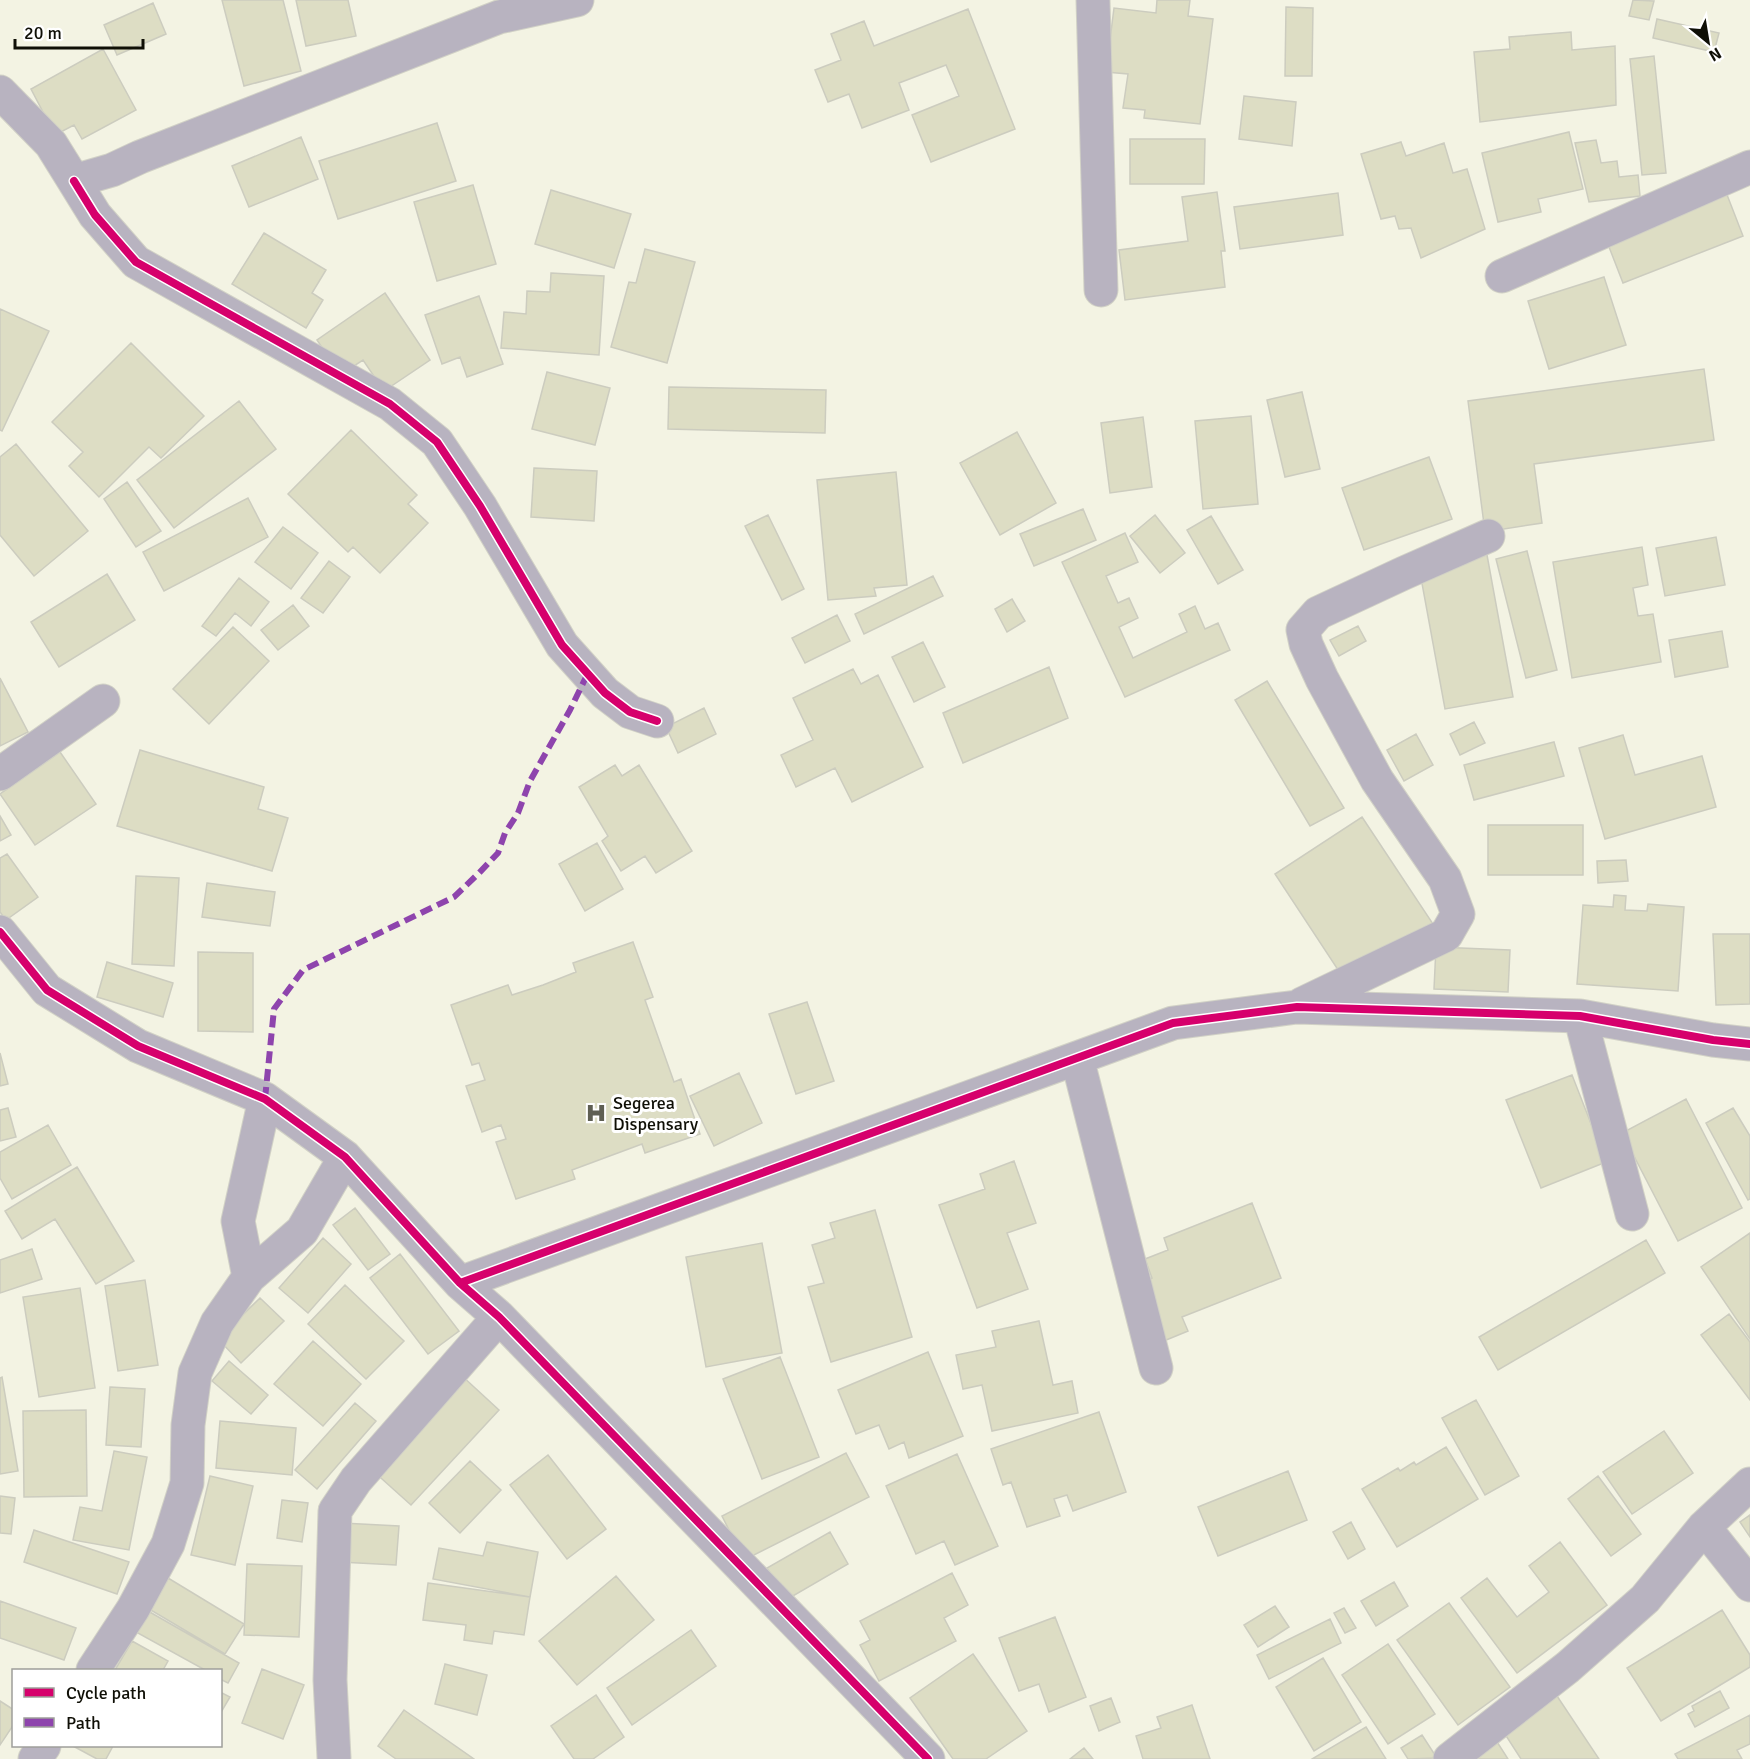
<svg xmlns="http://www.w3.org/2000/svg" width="1750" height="1759" font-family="Signika,sans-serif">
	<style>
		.building { fill: #ddddc4; stroke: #ccccbf; stroke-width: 1.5 }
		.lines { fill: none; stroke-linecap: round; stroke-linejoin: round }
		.minor-casing { stroke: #d1d1c6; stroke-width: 35 }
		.minor { stroke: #b8b3c0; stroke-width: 33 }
		.quiet { stroke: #8e44ad; stroke-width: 6; stroke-dasharray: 12 6; stroke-linecap: butt }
		.cycleway-casing { stroke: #fff; stroke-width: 11 }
		.cycleway { stroke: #d6006c; stroke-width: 8 }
		.labels { text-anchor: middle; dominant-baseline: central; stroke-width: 6; stroke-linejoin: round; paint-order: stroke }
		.poi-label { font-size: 18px; fill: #0f0f06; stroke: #fff; text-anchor: start }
	</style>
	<rect width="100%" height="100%" fill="#f3f3e3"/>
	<!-- building -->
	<path class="building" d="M222,0H283L301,71L244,86Z
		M296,0H348L356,36L306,46Z
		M1157,0H1190L1188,16L1213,19L1200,124L1144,118L1145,110L1123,108L1128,74L1106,72L1114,8L1156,13Z
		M1633,0L1654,1L1649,20L1629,16Z
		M153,3L166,34L117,55L104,25Z
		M1286,7L1313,8L1312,76H1285Z
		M968,9L1015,129L931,162L912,115L959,96L946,65L899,83L909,110L862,128L849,94L828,102L815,70L841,60L831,34L864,21L874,46Z
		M1657,19L1719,33L1714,52L1653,38Z
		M1571,32L1572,50L1615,46L1616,105L1480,122L1474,52L1510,49L1509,37Z
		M103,49L136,110L82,139L74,125L55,135L31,89Z
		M1654,56L1666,173L1642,175L1630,59Z
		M1244,96L1296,102L1292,146L1239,139Z
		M437,123L456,181L338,219L319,161Z
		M1569,132L1583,189L1538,199L1541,212L1498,222L1482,153Z
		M301,137L318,179L249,207L232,166Z
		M1130,139H1205L1204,184H1130Z
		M1596,140L1601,163L1617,161L1619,177L1638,175L1640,196L1589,202L1575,143Z
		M1401,142L1406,156L1444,143L1453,173L1467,169L1485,229L1421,258L1411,228L1399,229L1395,216L1381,219L1361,154Z
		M473,185L496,264L437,281L414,202Z
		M1724,187L1743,236L1623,283L1604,234Z
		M551,190L631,214L614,268L535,244Z
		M1217,192L1225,251H1221L1225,287L1125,300L1119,250L1188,241L1182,197Z
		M1338,193L1343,235L1240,249L1234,207Z
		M264,233L326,270L312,293L323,300L306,328L232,284Z
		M645,249L695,262L667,363L611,347L629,282L636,283Z
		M551,273L604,276L599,355L501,348L504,312L526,314L527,291L550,292Z
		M1604,277L1626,345L1549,369L1528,301Z
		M385,293L430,360L384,391L363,360L340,375L317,340Z
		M479,296L503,364L467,377L460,357L442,364L425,315Z
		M0,309L49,331L2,431L0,430Z
		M131,343L204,416L161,458L149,447L99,497L69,466L83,452L52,422Z
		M1704,369L1714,440L1534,464L1542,523L1485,532L1468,401Z
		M547,372L610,388L595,445L532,429Z
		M669,387L826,390L825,433L668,429Z
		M1302,392L1320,469L1285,477L1267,400Z
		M239,401L276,449L174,528L137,480Z
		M1251,416L1258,504L1203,509L1195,421Z
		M1143,417L1152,487L1110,493L1101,423Z
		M351,430L417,495L408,504L428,523L380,573L353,547L348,552L288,494Z
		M1017,432L1056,503L1000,535L960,463Z
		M16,444L88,531L34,576L0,535V457Z
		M1429,457L1452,519L1364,550L1342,488Z
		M534,468L597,471L594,521L531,517Z
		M896,472L907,585L874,588L876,596L828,600L817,480Z
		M127,482L161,531L136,547L104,499Z
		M248,498L268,537L164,591L143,552Z
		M1083,509L1096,540L1034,566L1020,534Z
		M768,515L804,589L782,600L745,526Z
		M1155,515L1185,553L1160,573L1130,536Z
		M1211,516L1243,570L1218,584L1187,530Z
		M283,527L318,553L291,589L255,562Z
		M1125,533L1138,562L1106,576L1118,603L1129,598L1138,618L1119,627L1133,658L1187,632L1179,614L1195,606L1205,629L1218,623L1230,650L1125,697L1062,562Z
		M1716,537L1725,585L1665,596L1656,548Z
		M1642,547L1648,585L1633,588L1638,616L1653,614L1661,662L1572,678L1553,562Z
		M1527,551L1557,670L1526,678L1496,559Z
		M1487,555L1513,697L1445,709L1419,567Z
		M329,561L350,577L323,613L301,598Z
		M107,574L135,620L59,667L31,622Z
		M933,576L943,596L864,634L855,614Z
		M239,578L269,602L251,626L235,613L216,636L202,626Z
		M1012,599L1025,621L1007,632L995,609Z
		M293,605L309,626L278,650L261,630Z
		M837,615L850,641L805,663L792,638Z
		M1358,626L1366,641L1339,656L1330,640Z
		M233,627L269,661L209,724L173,689Z
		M1722,631L1728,667L1675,677L1669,640Z
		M923,642L945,687L914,702L892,657Z
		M1049,667L1068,718L963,763L943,713Z
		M853,669L861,684L878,675L923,767L852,802L835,768L796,787L781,755L813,740L793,698Z
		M0,678L28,732L0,746Z
		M1267,681L1344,808L1310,826L1235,700Z
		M704,708L716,734L678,753L666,727Z
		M1474,722L1485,743L1460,755L1450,734Z
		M1416,734L1433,765L1404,781L1387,750Z
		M1623,735L1635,775L1702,756L1716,807L1605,839L1579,748Z
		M1554,742L1564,776L1474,800L1464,765Z
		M140,750L264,787L258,809L288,818L272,871L117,826Z
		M60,752L96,804L35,845L0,794Z
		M615,765L622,776L639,765L692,851L656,873L645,856L621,871L602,841L608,836L579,787Z
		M0,816L11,835L0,841Z
		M1362,817L1433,924L1346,982L1275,874Z
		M1488,825H1583V875H1488Z
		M597,843L623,889L585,911L559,864Z
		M7,854L38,897L6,920L0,912V858Z
		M1626,860L1628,881L1598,883L1597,861Z
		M136,876L179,878L174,966L132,964Z
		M207,883L275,892L270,926L202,917Z
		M1614,895L1626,896L1625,910L1647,911L1648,904L1684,907L1678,991L1577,984L1583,905L1613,907Z
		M1713,934H1750V1004L1716,1005Z
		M633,942L653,997L645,1000L674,1082L681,1079L700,1134L645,1153L642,1144L572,1170L575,1179L516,1199L496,1142L506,1139L501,1125L482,1132L466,1086L485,1080L479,1063L472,1065L451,1005L508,985L512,995L543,985L576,972L573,963Z
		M1436,947L1510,950L1508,992L1434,989Z
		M198,952L253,953V1032L198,1031Z
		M107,962L173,983L163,1017L97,997Z
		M807,1002L834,1081L796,1094L769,1014Z
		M0,1053L8,1084L0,1086Z
		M739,1073L762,1123L714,1146L690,1096Z
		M1572,1075L1606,1162L1541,1188L1506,1100Z
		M1686,1099L1742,1208L1678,1241L1622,1133Z
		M8,1108L16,1137L0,1141V1110Z
		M1733,1108L1750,1136V1199L1748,1200L1706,1123Z
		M48,1125L71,1165L12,1199L0,1178V1152Z
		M1014,1161L1036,1223L1007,1233L1028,1289L977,1308L939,1205L985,1189L980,1174Z
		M77,1167L134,1261L96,1284L55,1219L22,1239L5,1211Z
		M1252,1203L1281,1278L1182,1317L1188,1331L1159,1343L1136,1285L1152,1278L1145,1259L1168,1250L1164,1238Z
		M355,1208L390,1254L368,1270L333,1225Z
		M875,1210L912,1337L831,1362L808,1287L824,1283L812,1245L835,1238L830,1223Z
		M1750,1233V1339L1701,1267Z
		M323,1238L351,1264L308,1313L279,1288Z
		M1646,1240L1665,1273L1498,1370L1479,1337Z
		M762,1243L782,1353L706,1367L686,1257Z
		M32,1249L42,1279L0,1293V1260Z
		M400,1254L459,1331L428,1354L370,1278Z
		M145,1280L158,1365L118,1371L105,1286Z
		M345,1285L404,1341L366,1379L308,1324Z
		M80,1288L95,1388L39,1397L23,1297Z
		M260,1298L284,1321L241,1363L218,1339Z
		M1729,1314L1750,1342V1400L1701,1335Z
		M1039,1321L1053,1385L1072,1381L1078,1413L992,1431L982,1385L963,1389L956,1355L996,1347L992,1331Z
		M313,1341L361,1384L323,1426L274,1384Z
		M928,1352L963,1436L909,1458L904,1442L889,1449L879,1425L856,1434L838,1390Z
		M780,1357L819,1457L762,1479L723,1379Z
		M229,1361L268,1395L251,1414L212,1381Z
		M461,1375L499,1410L411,1505L372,1470Z
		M2,1377L18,1471L0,1474V1378Z
		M110,1387L145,1389L141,1447L106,1445Z
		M1476,1400L1519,1476L1485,1495L1442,1418Z
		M355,1403L376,1421L317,1489L295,1470Z
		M86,1410L87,1496L24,1497L23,1411Z
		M1099,1412L1126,1492L1073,1511L1067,1495L1054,1499L1060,1516L1027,1527L1011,1482L1003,1485L991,1449Z
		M220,1421L296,1428L292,1475L216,1468Z
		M1664,1431L1693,1473L1632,1514L1603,1472Z
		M1446,1447L1478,1499L1397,1547L1362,1489L1398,1468L1400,1471L1414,1462L1416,1465Z
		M114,1451L147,1457L129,1550L73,1540L80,1507L102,1511Z
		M846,1453L869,1497L744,1560L722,1516Z
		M957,1454L998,1546L955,1565L944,1541L916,1554L886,1486Z
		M548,1455L606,1529L567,1559L510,1485Z
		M470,1461L501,1490L460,1533L429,1503Z
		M1288,1471L1307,1520L1218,1556L1198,1507Z
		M210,1476L253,1486L235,1565L191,1555Z
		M1598,1476L1641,1534L1611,1556L1568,1499Z
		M0,1496L15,1498L11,1534L0,1533Z
		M282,1500L308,1503L302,1542L277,1538Z
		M1750,1515V1537L1740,1522Z
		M1351,1522L1365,1549L1348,1559L1333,1532Z
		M342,1523L399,1526L396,1565L340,1562Z
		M34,1530L129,1562L117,1594L24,1562Z
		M830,1532L848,1564L786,1600L767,1568Z
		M487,1542L538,1552L530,1597L433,1579L439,1548L483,1556Z
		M1560,1542L1607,1605L1517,1673L1461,1598L1487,1578L1517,1617L1549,1592L1529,1566Z
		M247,1564L302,1566L299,1637L244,1635Z
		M952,1573L968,1605L944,1618L956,1641L879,1681L860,1645L870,1640L860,1621Z
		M616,1576L654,1620L577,1685L539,1641Z
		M168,1578L244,1624L225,1654L149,1609Z
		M1394,1582L1408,1606L1376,1626L1361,1601Z
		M428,1583L530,1597L524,1635L494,1631L492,1644L464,1640L466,1625L423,1620Z
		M0,1601L76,1628L64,1660L0,1638Z
		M1449,1603L1510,1687L1458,1725L1397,1640Z
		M1275,1606L1289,1627L1258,1647L1244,1625Z
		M1344,1608L1356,1628L1345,1633L1334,1613Z
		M1722,1610L1750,1655V1667L1661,1721L1627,1668Z
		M148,1611L239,1663L228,1683L220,1679V1670H205L136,1632Z
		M1055,1617L1086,1697L1049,1712L1039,1684L1019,1691L999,1638Z
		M1330,1619L1341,1643L1269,1679L1257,1655Z
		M691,1630L716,1666L632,1725L607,1688Z
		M132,1641L168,1661L163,1670H115Z
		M1388,1644L1435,1714L1388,1744L1342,1675Z
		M973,1654L1027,1731L986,1759H953L910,1698Z
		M1323,1658L1361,1722L1314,1751L1276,1687Z
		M445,1664L487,1675L477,1715L435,1704Z
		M262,1669L304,1685L283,1739L242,1723Z
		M1720,1691L1729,1708L1695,1727L1688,1714L1694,1711L1692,1706Z
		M220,1692L230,1697L220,1714Z
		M1555,1693L1599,1759H1521L1501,1728Z
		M596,1695L624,1737L593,1759H574L551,1726Z
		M1111,1698L1120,1722L1099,1731L1090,1706Z
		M0,1701L14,1710V1724L0,1745Z
		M1192,1705L1210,1759H1143L1136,1736L1161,1728L1157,1717Z
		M404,1710L474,1759H396L378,1746Z
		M1750,1715V1744L1737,1750L1742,1759H1678L1675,1754Z
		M1366,1727L1386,1759H1312Z
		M1492,1734L1508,1759H1463Z
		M1422,1735L1437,1758L1408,1759L1401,1748Z
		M73,1746H113L106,1759H97Z
		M1084,1748L1093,1759H1070Z"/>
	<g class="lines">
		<!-- minor casing -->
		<g class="minor-casing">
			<path id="minor" d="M1093,0L1101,290
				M0,92L51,144L74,181L112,170L140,157L499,17L577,0
				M74,181L95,215L136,262L390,404L437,442L480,506L562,645L605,693L630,712L657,721
				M1502,276L1750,167
				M0,774L103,701
				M0,932L47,990L138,1046L265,1099L345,1157L460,1283L499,1317L928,1759
				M1302,1004L1446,935L1458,914L1445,879L1377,780L1322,679L1306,644L1303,630L1318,613L1404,573L1488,536
				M1580,1016L1632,1214
				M1077,1058L1156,1368
				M249,1277L238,1221L265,1099
				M460,1283L1173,1023L1297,1007L1580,1016L1713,1040L1750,1044
				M1704,1527L1750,1585
				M93,1670L133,1609L168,1544L187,1483L188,1425L195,1373L217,1323L249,1277L302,1231L345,1157
				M334,1758L330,1680L335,1511L356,1480L499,1317
				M35,1759L44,1746
				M1450,1759L1568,1667L1645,1599L1704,1527L1750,1484"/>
		</g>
		<!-- minor -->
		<use href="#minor" class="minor"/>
		<!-- quiet -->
		<path class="quiet" d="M265,1099L274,1009L303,970L454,897L479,873L498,853L505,833L518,813L530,781L570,710L587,675"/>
		<!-- cycleway casing -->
		<g class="cycleway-casing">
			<path id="cycleway" d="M74,181L95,215L136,262L390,404L437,442L480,506L562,645L605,693L630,712L657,721
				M0,932L47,990L138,1046L265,1099L345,1157L460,1283L499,1317L928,1759
				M460,1283L1173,1023L1297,1007L1580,1016L1713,1040L1750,1044"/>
		</g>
		<!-- cycleway -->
		<use href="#cycleway" class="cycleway"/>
	</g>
	<!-- icons -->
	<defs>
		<g id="hospital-bare" transform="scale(1.62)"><path d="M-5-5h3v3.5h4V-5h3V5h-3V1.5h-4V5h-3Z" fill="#5f5f53" stroke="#fff" stroke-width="2.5" paint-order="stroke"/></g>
	</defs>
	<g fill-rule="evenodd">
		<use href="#hospital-bare" x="596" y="1113"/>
	</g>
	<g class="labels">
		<!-- poi labels -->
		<g class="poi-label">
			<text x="613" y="1103">Segerea<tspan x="613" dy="21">Dispensary</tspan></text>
		</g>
	</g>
	<!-- legend -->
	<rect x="12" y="1669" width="210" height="78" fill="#ffffff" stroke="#9f9f9b" stroke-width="1.5"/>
	<rect x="24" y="1688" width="30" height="9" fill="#d6006c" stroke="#9f9f9b" stroke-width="1.5"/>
	<text x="66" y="1699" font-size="18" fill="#0f0f06">Cycle path</text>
	<rect x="24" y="1718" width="30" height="9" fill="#8e44ad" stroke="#9f9f9b" stroke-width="1.5"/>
	<text x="66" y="1729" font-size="18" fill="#0f0f06">Path</text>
	<!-- north arrow -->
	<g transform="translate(1708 42) rotate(150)" stroke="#ffffff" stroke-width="4.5" paint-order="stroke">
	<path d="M0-4.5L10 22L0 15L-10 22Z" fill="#0f0f06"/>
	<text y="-9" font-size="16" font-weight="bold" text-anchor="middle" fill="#0f0f06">N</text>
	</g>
	<!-- scale -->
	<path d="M15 39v9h128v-9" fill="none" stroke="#0f0f06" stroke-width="3"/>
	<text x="24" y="39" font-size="18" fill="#0f0f06" stroke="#ffffff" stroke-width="4.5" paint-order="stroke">20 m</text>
</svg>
